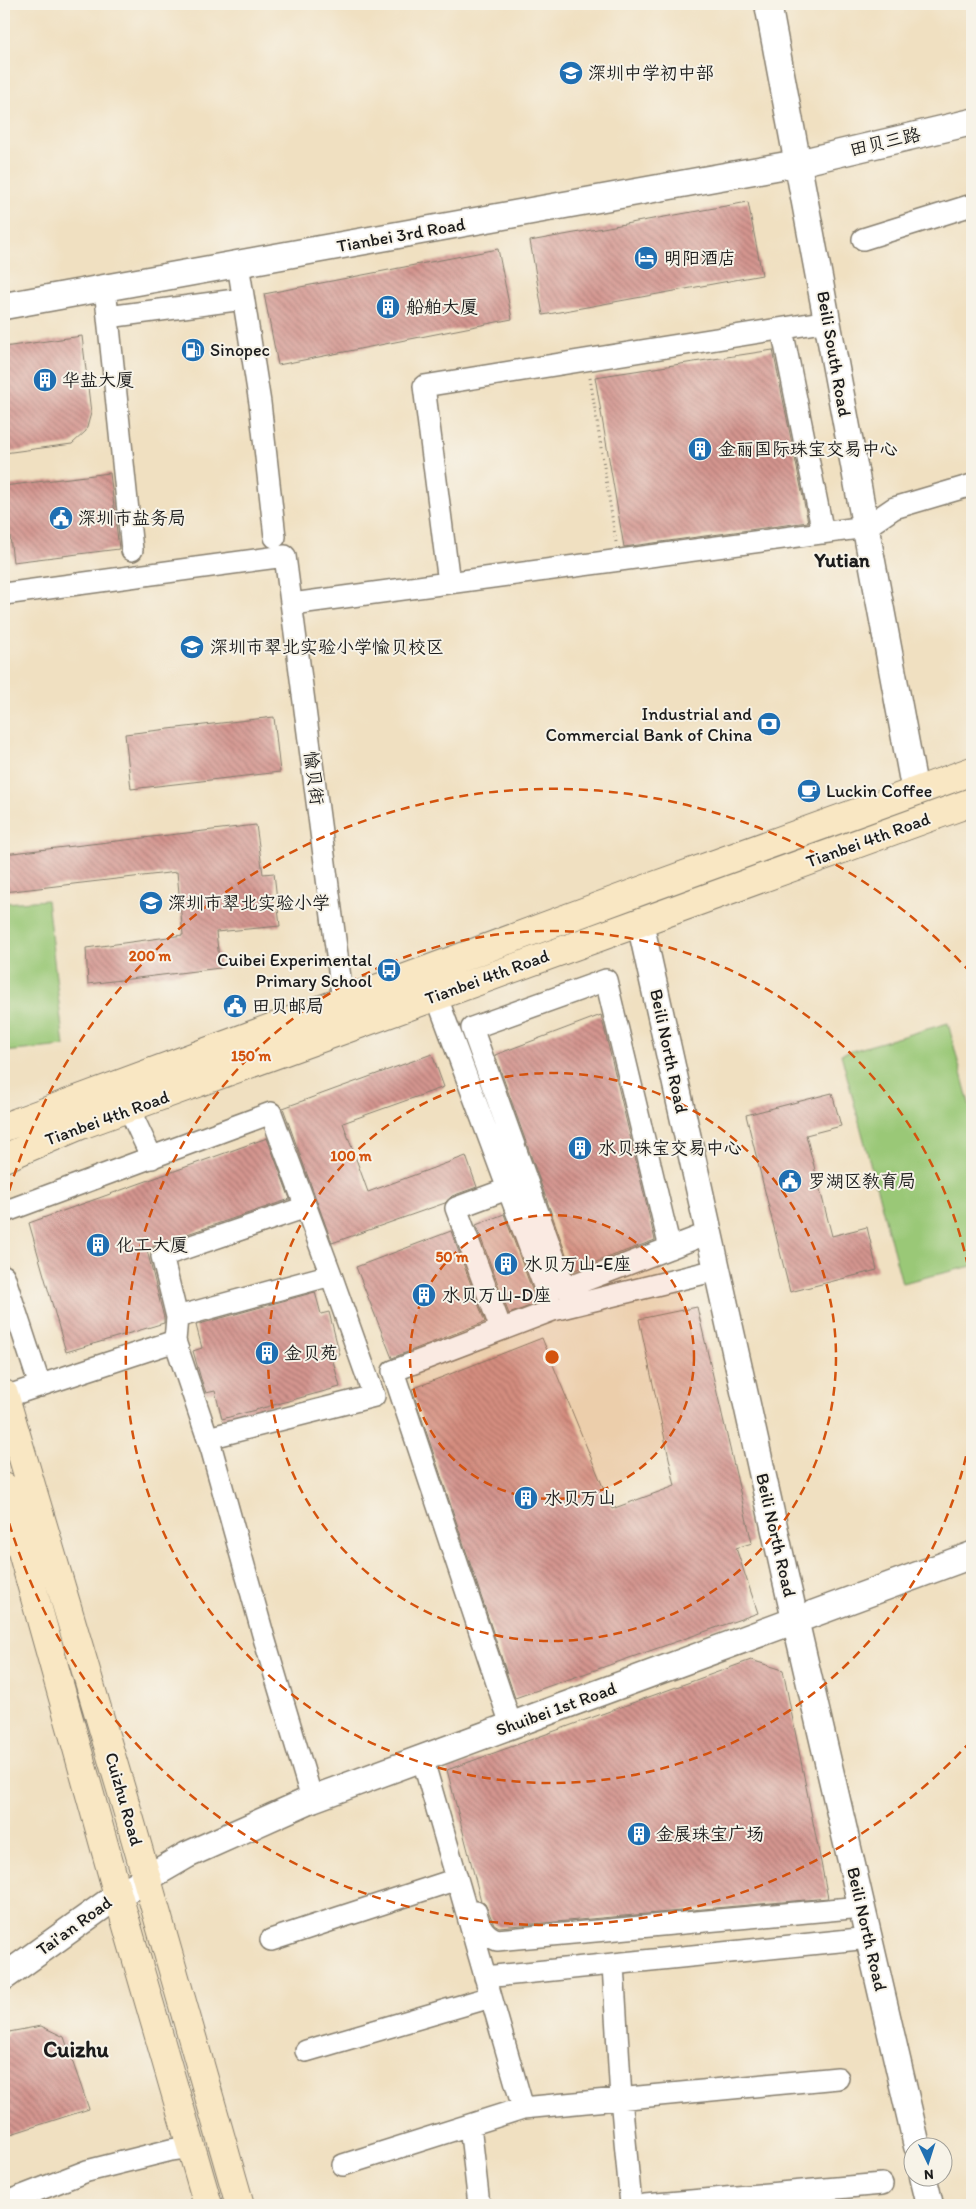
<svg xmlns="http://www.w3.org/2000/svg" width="976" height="2209" font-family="Itim,'LXGW WenKai TC',sans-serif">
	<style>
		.pitch { fill: #9ac877; stroke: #5b724a }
		.building { fill: url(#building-back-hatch) }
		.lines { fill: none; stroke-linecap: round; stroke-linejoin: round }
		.minor-casing { stroke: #867e6e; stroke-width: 24 }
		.tertiary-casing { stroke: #867e6e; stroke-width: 29 }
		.secondary-casing { stroke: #867e6e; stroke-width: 30 }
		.path { stroke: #867e6e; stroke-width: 3; stroke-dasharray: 1 4; stroke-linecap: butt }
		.minor { stroke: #fff; stroke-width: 21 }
		.tertiary { stroke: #fff; stroke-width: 26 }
		.secondary { stroke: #f9e7c3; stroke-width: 28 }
		.ring { fill: none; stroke: #d4530e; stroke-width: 2.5; stroke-dasharray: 9 6 }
		.labels { text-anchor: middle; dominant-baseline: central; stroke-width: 4; stroke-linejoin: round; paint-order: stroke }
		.poi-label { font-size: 18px; fill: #1c1c1c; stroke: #f7f3e8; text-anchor: start }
		.street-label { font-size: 18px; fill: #1c1c1c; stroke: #f7f3e8 }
		.quarter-label { font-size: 20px; font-weight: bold; fill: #1c1c1c; stroke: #f7f3e8 }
		.district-label { font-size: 22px; font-weight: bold; fill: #1c1c1c; stroke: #f7f3e8 }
		.centre { fill: #d4530e; stroke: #f7f3e8; stroke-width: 2.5 }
		.ring-label { font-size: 15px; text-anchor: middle; font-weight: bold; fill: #d4530e; stroke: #f7f3e8; stroke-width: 4; stroke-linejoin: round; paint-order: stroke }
	</style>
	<defs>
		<pattern id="building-back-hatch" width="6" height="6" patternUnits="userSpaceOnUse" patternTransform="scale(1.25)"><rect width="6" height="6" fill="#d4958f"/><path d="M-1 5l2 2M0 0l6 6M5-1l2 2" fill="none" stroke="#ab7974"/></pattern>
	</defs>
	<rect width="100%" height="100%" fill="#f7f3e8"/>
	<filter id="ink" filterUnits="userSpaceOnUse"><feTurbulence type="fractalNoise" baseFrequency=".02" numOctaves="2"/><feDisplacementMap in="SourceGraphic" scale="10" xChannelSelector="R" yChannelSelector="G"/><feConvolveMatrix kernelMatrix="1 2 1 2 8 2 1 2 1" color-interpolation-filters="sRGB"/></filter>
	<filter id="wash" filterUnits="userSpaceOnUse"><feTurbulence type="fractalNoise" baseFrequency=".0096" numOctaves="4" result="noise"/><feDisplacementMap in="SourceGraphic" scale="20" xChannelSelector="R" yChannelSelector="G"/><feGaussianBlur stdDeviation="1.12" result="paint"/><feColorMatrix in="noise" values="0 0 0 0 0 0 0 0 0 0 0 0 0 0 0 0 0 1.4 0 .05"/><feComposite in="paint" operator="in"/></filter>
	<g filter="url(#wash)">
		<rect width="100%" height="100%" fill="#f0e0c1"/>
		<!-- pitch -->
		<path class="pitch" d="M47,900L64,1046L4,1052V903Z
			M948,1023L972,1115V1266L902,1283L841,1054Z"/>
		<g id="blocks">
			<!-- building -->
			<path class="building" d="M748,202L762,275L543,315L530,241Z
				M498,249L512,319L278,365L264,294Z
				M82,336L91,413L86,431L72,444L4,453V347Z
				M773,350L808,522L624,547L595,377Z
				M110,473L119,549L13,562L4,486Z
				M274,717L280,772L131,789L125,734Z
				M256,825L263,874L274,873L280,926L216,932L220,968L88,984L86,948L183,935L177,872L4,892V854Z
				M601,1015L655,1240L572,1271L495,1055Z
				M432,1054L444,1087L343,1123L368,1192L466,1156L477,1187L452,1196L445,1203L332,1243L283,1108Z
				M832,1093L841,1126L806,1135L832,1236L867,1227L877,1270L790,1292L746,1115Z
				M267,1138L290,1199L158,1244L147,1250L164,1318V1323L66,1352L29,1223Z
				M504,1214L537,1303L509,1314L476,1225Z
				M451,1231L485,1322L392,1358L356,1267Z
				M315,1292L321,1314L329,1312L340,1355L332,1357L340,1387L222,1419L215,1391L206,1393L201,1379L193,1351L202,1348L196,1325Z
				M697,1307L752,1543L736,1548L758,1613L515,1698L412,1389L542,1338L612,1509L675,1486L639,1319Z
				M751,1660L783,1670L828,1898L499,1927L494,1924L485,1904L481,1901L447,1770Z
				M41,2026L64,2037L89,2109L8,2135L4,2119V2038L9,2032Z"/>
		</g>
	</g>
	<g filter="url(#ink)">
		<use href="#blocks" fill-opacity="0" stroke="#867e6e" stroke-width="1"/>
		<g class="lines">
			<!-- minor casing -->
			<g class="minor-casing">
				<path id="minor" d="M863,239L972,205
					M238,264L260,403L275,537
					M105,288L132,550
					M108,317L243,299
					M782,329L823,533
					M449,583L424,386L828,321
					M4,594L285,556L343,1001
					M292,604L866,527L894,508L972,485
					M436,995L553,1310
					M129,1109L152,1158
					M4,1212L271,1113L331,1275L177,1317L175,1341L5,1397
					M670,1248L606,980L472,1028L565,1288L709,1233
					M4,1276L40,1386
					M177,1317L162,1256L306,1207
					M501,1329L456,1208L507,1189
					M175,1341L212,1451L264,1638L312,1799
					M208,1438L374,1396L331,1275
					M511,1725L393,1371L553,1310L717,1270
					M422,1757L523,2108L838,2078
					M476,1912C479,1926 484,1935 497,1940L862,1907
					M271,1940L457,1879
					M613,1965L621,2098L631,2205
					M485,1977L869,1938
					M306,2051L491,1997
					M470,2125L479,2205
					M343,2165L523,2108
					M4,2203L87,2171L171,2150L192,2147
					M645,2205L882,2184"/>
			</g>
			<!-- tertiary casing -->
			<g class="tertiary-casing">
				<path id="tertiary" d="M768,4L915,792
					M4,306L798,163L972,122
					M640,922L785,1576L917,2146
					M4,1977L118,1895L187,1855L312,1799L972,1555
					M923,2176L930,2205"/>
			</g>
			<!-- secondary casing -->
			<g class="secondary-casing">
				<path id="secondary" d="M4,1127L643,890L972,771
					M4,1158L81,1125L972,802
					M4,1394L128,1813L240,2205
					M4,1487L118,1895L208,2205"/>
			</g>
			<!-- path -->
			<path class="path" d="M590,378L616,542"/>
			<!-- minor -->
			<use href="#minor" class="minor"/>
			<!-- tertiary -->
			<use href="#tertiary" class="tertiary"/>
			<!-- secondary -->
			<use href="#secondary" class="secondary"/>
		</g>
	</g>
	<!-- distance rings -->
	<circle cx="552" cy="1357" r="142" fill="#d4530e" fill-opacity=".12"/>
	<g class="ring">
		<circle cx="552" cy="1357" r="142"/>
		<circle cx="552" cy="1357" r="284"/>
		<path d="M972 1427A426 426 0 1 1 972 1287"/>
		<path d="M971 1741A568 568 0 0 1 5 1509M5 1205A568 568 0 0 1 971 973"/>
	</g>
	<!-- icons -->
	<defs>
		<g id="school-disc" transform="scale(1.25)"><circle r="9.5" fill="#1f6fb2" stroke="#f7f3e8"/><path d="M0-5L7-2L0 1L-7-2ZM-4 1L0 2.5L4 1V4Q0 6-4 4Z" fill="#fff"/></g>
		<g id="hotel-disc" transform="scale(1.25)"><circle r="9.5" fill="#1f6fb2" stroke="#f7f3e8"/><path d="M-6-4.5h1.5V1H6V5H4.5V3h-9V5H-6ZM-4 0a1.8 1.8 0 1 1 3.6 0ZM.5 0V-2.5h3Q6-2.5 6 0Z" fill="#fff"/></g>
		<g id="building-disc" transform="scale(1.25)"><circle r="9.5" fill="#1f6fb2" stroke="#f7f3e8"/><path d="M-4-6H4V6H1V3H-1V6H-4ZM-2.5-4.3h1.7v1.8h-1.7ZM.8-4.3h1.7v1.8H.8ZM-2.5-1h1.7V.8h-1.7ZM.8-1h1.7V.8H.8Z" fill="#fff"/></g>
		<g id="fuel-disc" transform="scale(1.25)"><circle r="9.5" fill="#1f6fb2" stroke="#f7f3e8"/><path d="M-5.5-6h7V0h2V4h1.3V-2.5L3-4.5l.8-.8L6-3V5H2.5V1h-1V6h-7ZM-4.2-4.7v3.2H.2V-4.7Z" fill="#fff"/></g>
		<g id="civic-disc" transform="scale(1.25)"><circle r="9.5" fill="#1f6fb2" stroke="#f7f3e8"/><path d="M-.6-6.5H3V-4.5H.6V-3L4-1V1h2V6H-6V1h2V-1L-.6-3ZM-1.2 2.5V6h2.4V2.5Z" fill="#fff"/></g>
		<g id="bank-disc" transform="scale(1.25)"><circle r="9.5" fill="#1f6fb2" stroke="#f7f3e8"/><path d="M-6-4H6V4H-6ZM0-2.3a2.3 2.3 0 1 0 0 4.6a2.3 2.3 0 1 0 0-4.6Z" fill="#fff"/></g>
		<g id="cafe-disc" transform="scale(1.25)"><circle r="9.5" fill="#1f6fb2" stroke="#f7f3e8"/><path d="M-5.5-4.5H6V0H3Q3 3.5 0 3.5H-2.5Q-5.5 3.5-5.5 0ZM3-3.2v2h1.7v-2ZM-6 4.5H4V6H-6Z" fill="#fff"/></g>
		<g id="bus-disc" transform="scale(1.25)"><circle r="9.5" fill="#1f6fb2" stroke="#f7f3e8"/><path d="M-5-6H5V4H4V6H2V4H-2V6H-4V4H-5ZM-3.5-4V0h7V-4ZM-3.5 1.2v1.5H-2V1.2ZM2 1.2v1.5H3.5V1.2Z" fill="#fff"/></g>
	</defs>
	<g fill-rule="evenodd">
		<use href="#school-disc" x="571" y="73"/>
		<use href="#hotel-disc" x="646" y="258"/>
		<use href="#building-disc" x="388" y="307"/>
		<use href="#fuel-disc" x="193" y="350"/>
		<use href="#building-disc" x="45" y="380"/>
		<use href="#building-disc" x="700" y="449"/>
		<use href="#civic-disc" x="61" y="518"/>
		<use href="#school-disc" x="192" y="647"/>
		<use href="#bank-disc" x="769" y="724"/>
		<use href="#cafe-disc" x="809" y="791"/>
		<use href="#school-disc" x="151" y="903"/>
		<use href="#bus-disc" x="389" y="970"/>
		<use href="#civic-disc" x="235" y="1006"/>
		<use href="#building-disc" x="580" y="1148"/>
		<use href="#civic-disc" x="790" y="1181"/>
		<use href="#building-disc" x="98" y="1245"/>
		<use href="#building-disc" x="506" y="1264"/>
		<use href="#building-disc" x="424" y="1295"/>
		<use href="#building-disc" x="267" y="1353"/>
		<use href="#building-disc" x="526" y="1498"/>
		<use href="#building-disc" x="639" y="1834"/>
	</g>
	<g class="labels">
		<!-- poi labels -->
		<g class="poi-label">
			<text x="588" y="73">深圳中学初中部</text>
			<text x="664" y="258">明阳酒店</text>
			<text x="406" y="307">船舶大厦</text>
			<text x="210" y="350">Sinopec</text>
			<text x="62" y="380">华盐大厦</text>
			<text x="718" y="449">金丽国际珠宝交易中心</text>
			<text x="78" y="518">深圳市盐务局</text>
			<text x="210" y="647">深圳市翠北实验小学愉贝校区</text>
			<text x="752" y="714" text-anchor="end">Industrial and<tspan x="752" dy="21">Commercial Bank of China</tspan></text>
			<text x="826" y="791">Luckin Coffee</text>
			<text x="168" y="903">深圳市翠北实验小学</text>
			<text x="372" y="960" text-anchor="end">Cuibei Experimental<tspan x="372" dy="21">Primary School</tspan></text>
			<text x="252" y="1006">田贝邮局</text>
			<text x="598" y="1148">水贝珠宝交易中心</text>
			<text x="808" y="1181">罗湖区教育局</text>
			<text x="116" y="1245">化工大厦</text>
			<text x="524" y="1264">水贝万山-E座</text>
			<text x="442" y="1295">水贝万山-D座</text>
			<text x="284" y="1353">金贝苑</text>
			<text x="544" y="1498">水贝万山</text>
			<text x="656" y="1834">金展珠宝广场</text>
		</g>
		<!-- street labels -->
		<g class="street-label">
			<text transform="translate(885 142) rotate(-13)">田贝三路</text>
			<text transform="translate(401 235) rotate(-10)">Tianbei 3rd Road</text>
			<text transform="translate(834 354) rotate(80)">Beili South Road</text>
			<text transform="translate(314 778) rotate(83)">愉贝街</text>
			<text transform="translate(868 840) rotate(-20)">Tianbei 4th Road</text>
			<text transform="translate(487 977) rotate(-20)">Tianbei 4th Road</text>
			<text transform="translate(669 1051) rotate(78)">Beili North Road</text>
			<text transform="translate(107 1118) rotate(-20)">Tianbei 4th Road</text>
			<text transform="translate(776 1535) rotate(77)">Beili North Road</text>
			<text transform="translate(556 1709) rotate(-20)">Shuibei 1st Road</text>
			<text transform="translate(124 1799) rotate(74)">Cuizhu Road</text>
			<text transform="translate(74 1926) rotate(-36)">Tai'an Road</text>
			<text transform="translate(867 1929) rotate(77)">Beili North Road</text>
		</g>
		<!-- quarter labels -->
		<g class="quarter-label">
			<text x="842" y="560">Yutian</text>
		</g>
		<!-- district labels -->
		<g class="district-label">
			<text x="76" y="2049">Cuizhu</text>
		</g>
	</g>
	<circle cx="552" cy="1357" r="8" class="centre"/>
	<g class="ring-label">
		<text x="150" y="961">200 m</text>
		<text x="251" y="1061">150 m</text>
		<text x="351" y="1161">100 m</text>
		<text x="452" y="1262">50 m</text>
	</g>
	<!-- margin -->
	<rect width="976" height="2209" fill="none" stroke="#f7f3e8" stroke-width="20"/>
	<!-- north arrow -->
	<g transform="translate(928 2162) rotate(176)"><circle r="24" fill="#f7f3e8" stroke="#9f9d96"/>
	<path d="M0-4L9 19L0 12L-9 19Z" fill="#1f6fb2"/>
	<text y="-8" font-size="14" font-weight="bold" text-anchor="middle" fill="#1c1c1c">N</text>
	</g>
</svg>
